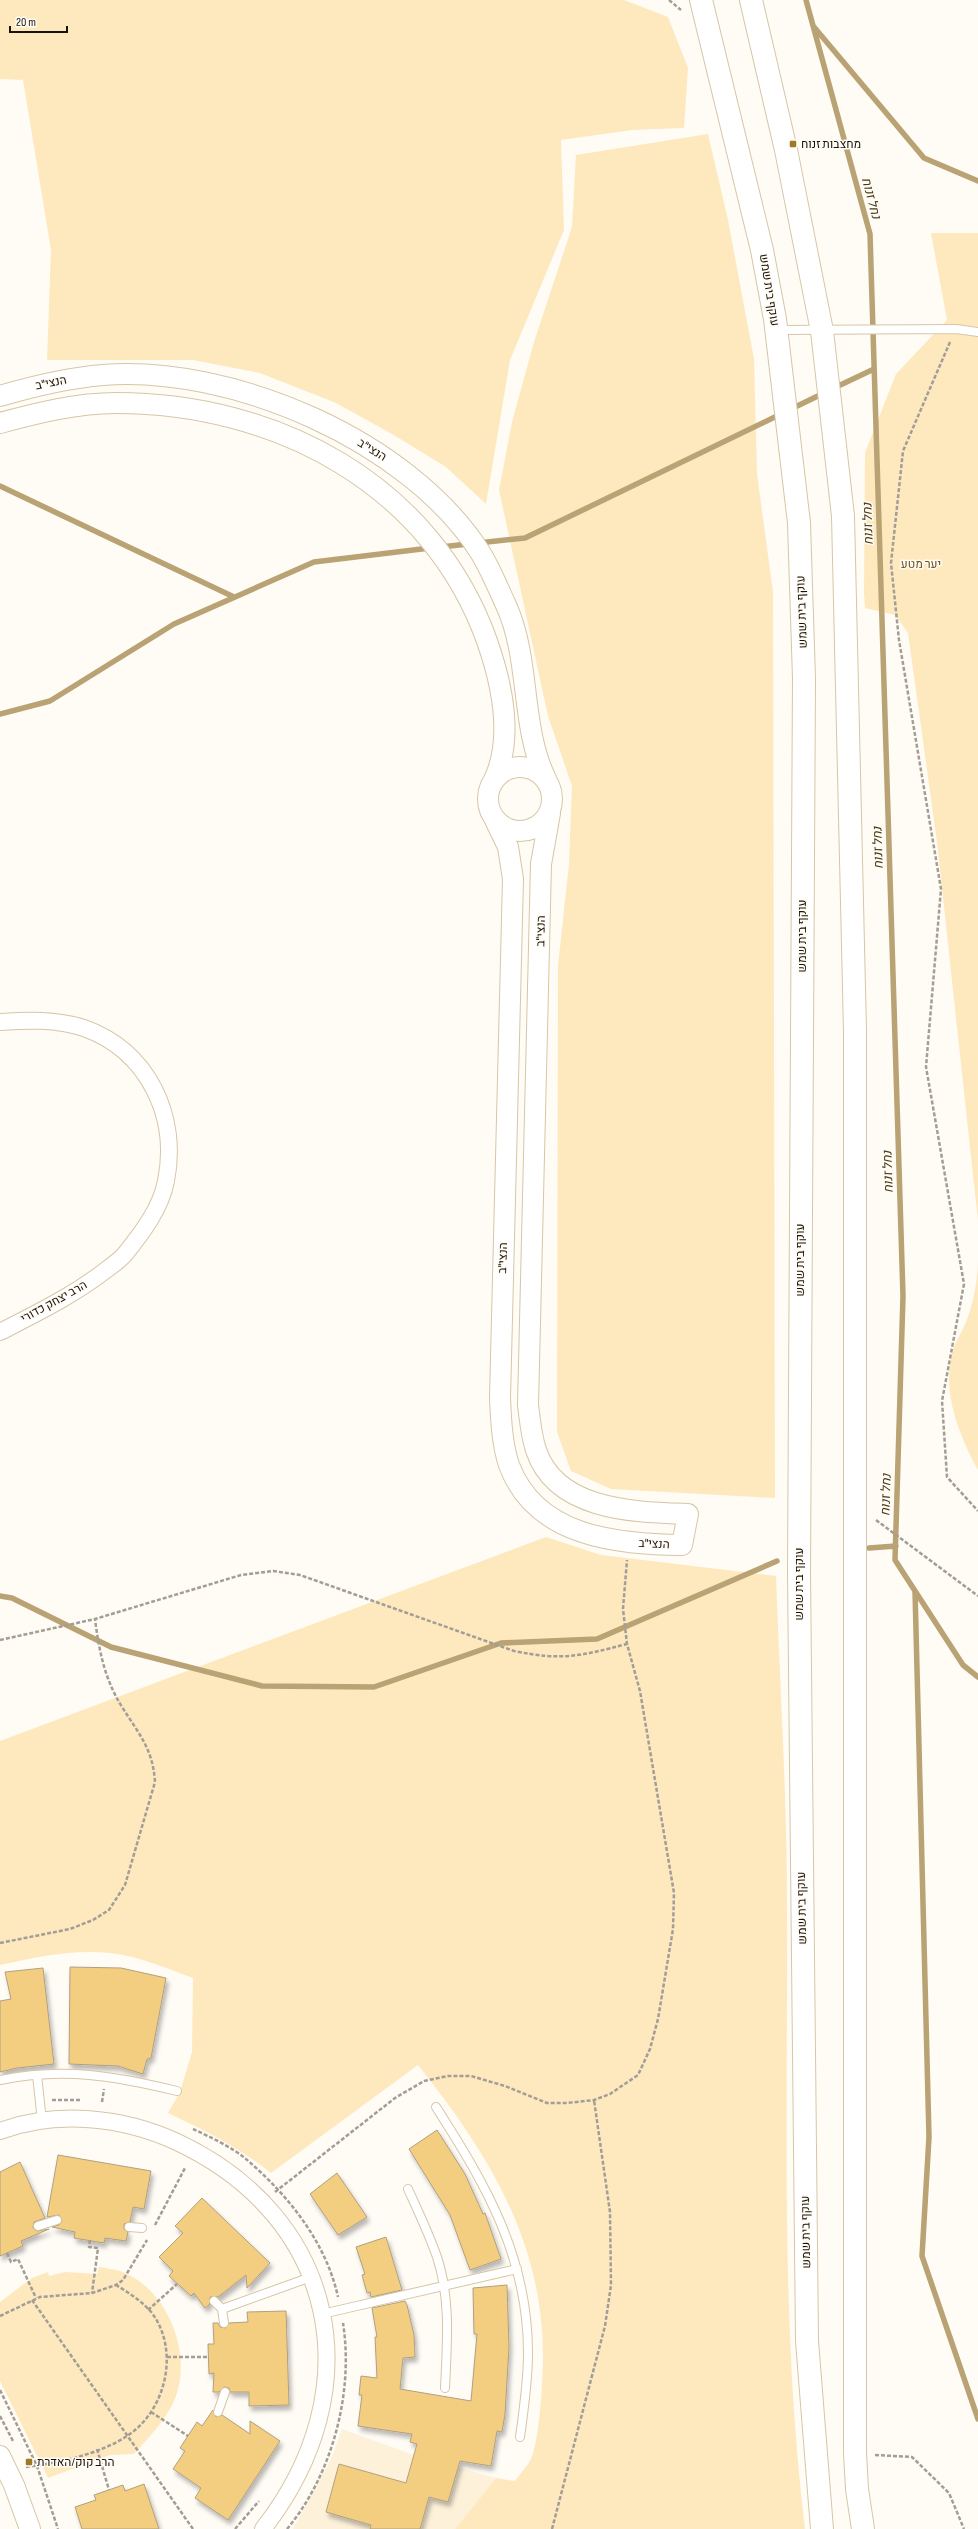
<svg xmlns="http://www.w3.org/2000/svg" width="978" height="2529" font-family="'Sofia Sans Condensed',Heebo,sans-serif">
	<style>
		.built { fill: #fdf1d9 }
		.green { fill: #fee9bf }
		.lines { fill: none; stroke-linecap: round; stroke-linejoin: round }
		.stream { stroke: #b9a274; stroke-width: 5.5 }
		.building { fill: #f4ce80; stroke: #afa081; filter: url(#shadow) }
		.service-casing { stroke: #d6c6a6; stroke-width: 10 }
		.minor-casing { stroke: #d6c6a6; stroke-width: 18 }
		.tertiary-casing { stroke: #d6c6a6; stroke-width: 22 }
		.secondary-casing { stroke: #d6c6a6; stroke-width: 24 }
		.path { stroke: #a29d95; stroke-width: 2.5; stroke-dasharray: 4 2; stroke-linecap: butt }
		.service { stroke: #fff; stroke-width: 8 }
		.minor { stroke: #fff; stroke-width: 16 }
		.tertiary { stroke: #fff; stroke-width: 20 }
		.secondary { stroke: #fff; stroke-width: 22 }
		.poi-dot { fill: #9e7a25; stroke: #fffbf5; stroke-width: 1.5 }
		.labels { text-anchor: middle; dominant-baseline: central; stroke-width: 3; stroke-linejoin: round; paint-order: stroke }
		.poi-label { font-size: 12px; fill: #191307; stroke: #fffbf5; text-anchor: start }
		.street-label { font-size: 12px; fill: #191307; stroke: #fffbf5 }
		.park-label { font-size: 12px; fill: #6c5318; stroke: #fffbf5 }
		.water-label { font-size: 13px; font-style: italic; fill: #463715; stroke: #fffbf5 }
	</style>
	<defs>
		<filter id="shadow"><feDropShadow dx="2.5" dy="4.5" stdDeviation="2" flood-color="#0004"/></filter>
	</defs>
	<rect width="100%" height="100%" fill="#fffbf5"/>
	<!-- built -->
	<path class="built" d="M342,2429L411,2454L496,2478L455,2529H293L331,2459Z"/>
	<!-- green -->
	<path class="green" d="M0,0H624L668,17L688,68L684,128L632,130L561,140L564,230L510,360L486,504L446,467L392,434L336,403L260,373L193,360H47L51,250L23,80L0,79Z
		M708,134L728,220L754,359L757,474L773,592L775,1498L611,1489L571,1471L557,1432L558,966L569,864L572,786L548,716L499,490L512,422L534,342L572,227L576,155Z
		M931,233H978V1221L937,842L908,633L895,615L865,608L864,594L865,453L896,374L947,320Z
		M978,1262V1470C959,1435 942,1393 952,1353C955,1342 962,1332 966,1322C974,1302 977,1282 978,1262Z
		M546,1537L601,1555L776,1576C780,1686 787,1797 787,1907C788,2115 780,2322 805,2529H455L496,2478L515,2481C520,2474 527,2466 531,2459C538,2442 541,2403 542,2384C551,2255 495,2162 418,2065L271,2173C240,2148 204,2130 168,2113L180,2092L192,2052L193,1978C166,1968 138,1956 110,1953C73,1949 36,1957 0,1965V1741Z
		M99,2267C105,2268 113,2269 120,2271C168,2288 194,2355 174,2401C166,2420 148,2438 134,2454L110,2455L48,2478L0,2381V2302L32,2278L48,2272L49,2276L65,2272L97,2274Z"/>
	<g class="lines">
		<!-- stream -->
		<path class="stream" d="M806,0L870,234L903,1296L895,1560L963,1665L978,1677
			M814,27L924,158L978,181
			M834,388L874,369
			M791,409L824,393
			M0,486L234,597
			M478,543L525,538L781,414
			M441,547L468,544
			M0,714L50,701L174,624L314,562L430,548
			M869,1548L896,1546
			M915,1591L929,2137L922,2256L978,2419
			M0,1596L12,1598L111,1647L262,1686L374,1687L501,1643L597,1639L777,1561"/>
	</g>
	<!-- building -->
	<path class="building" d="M70,1967L121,1968L166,1978L151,2058L147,2059L143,2074L118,2066L69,2064Z
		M43,1968L54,2064L17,2068L0,2072V2001L11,1999L5,1972Z
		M437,2130L465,2174L483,2214L485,2213L501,2259L470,2270L450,2215L409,2149Z
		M58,2155L151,2171L144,2209L133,2207L130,2222L124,2224V2229L128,2232L126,2241L105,2238L104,2243L74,2238L75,2232L52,2227L59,2225L62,2221L59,2215L47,2217Z
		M20,2162L45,2218L34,2222L33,2228L37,2231L49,2229L21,2241L23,2246L0,2256V2172Z
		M337,2173L367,2217L338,2235L310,2194Z
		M202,2198L270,2263L247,2288L246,2275L218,2297H210V2304L205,2308L194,2293L191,2296L169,2276L173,2271L159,2257L183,2233L175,2226Z
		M386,2237L402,2290L371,2297L370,2292L367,2293L362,2275L365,2274L356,2247Z
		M507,2285L509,2347L505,2414L502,2432L497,2431L491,2466L460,2461L448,2502L429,2497L420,2529H370L371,2525L326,2512L339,2464L406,2483L417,2444L410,2442L412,2434L358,2426L362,2395H359L361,2376L377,2378L375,2337H377L372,2308L405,2301L407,2305L414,2335L415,2357L403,2358L400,2389L471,2401L477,2334H474L473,2288Z
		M286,2311L289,2405L249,2406V2392H230L229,2388L224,2387L219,2392H213L214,2373L209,2374L208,2344H214L213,2323H218L220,2327L225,2328L229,2323L248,2322L247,2312Z
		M213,2410L216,2417L222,2415L250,2434V2421L280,2441L228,2520L195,2498L201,2488L173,2469L185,2451L180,2448L197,2422L202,2426Z
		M144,2484L159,2529H82L75,2507L96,2500L94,2495L123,2485L125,2491Z"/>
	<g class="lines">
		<!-- service casing -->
		<g class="service-casing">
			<path id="service" d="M777,330L956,329L978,332
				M37,2075L42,2121
				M0,2080C64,2067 115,2076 177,2091
				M436,2107C486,2185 528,2257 528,2353C528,2381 524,2409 520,2437
				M408,2189C418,2211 429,2234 437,2257C451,2299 447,2344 445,2388
				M38,2226L57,2220
				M129,2227L142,2228
				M214,2301L222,2309L224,2323
				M222,2309L311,2277
				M322,2314L517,2269
				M218,2412L225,2392"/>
		</g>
		<!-- minor casing -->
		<g class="minor-casing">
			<path id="minor" d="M0,1022C28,1020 56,1019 84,1028C148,1051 179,1116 166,1181C161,1208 142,1233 125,1254C120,1260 113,1265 106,1270C74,1295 37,1313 0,1332
				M0,2131C57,2110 123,2117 177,2142C339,2218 372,2390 263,2529"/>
		</g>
		<!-- tertiary casing -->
		<g class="tertiary-casing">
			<path id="tertiary" d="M0,396C34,386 67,378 103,375C233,365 409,441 480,552C490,568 498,588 506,605C531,660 520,726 546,779
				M0,423C37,413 77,403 116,403C276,403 431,484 487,641C502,684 514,737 494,780
				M488 799a32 32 0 1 1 64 0a32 32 0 1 1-64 0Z
				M494,818L508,847L513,879L500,1398C501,1420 502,1444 509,1465C536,1537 616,1544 682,1545L688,1514C635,1512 556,1511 536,1450C531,1435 530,1420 528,1405L541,864L550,813
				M0,2456L14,2485L30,2529"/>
		</g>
		<!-- secondary casing -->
		<g class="secondary-casing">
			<path id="secondary" d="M701,0L762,250L775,319L799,523L804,679L799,1573L807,2341L822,2529
				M751,0L786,150L822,331L843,516L855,1031V2453L857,2489L863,2529"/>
		</g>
		<!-- path -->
		<path class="path" d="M669,0L681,10
			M950,342L903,451L891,563L899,640L941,889L926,1067L964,1284L942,1401L947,1477L978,1511
			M876,1520L978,1596
			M0,1640L95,1619L241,1575L273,1571L300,1575L514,1651C563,1661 580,1656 627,1644
			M0,1943L70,1929L93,1920L109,1910L125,1885L155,1782C153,1749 139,1734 122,1707C105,1680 99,1651 95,1619
			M52,2100H81
			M102,2102L104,2089
			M193,2129C210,2137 232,2147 246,2159C288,2195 326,2242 338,2297
			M275,2192L395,2098L424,2081L448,2076H471L505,2086L547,2103H567L594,2100L610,2094L638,2075L650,2049L658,2019L673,1929L674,1893L640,1691L627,1644L623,1609L627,1560
			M155,2225L185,2168
			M90,2240L89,2247L98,2248L92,2293
			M7,2253L11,2262L18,2259L36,2298
			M32,2300L193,2529
			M148,2310L177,2284
			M0,2316L40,2297L92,2293L116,2285L123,2280L147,2240
			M167,2357H208
			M0,2390L37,2466L58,2529
			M151,2412L188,2436
			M0,2416L13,2441
			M97,2449L109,2490
			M875,2455L912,2457L949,2493L964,2529
			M26,2467C58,2463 100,2454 127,2436C166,2411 180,2351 152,2313C142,2301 129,2293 116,2285
			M235,2529L259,2501
			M287,2529C332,2475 354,2393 343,2323
			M552,2529L605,2326L611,2285L610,2212L594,2100"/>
		<!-- service -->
		<use href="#service" class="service"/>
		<!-- minor -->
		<use href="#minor" class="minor"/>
		<!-- tertiary -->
		<use href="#tertiary" class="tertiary"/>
		<!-- secondary -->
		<use href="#secondary" class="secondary"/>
	</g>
	<!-- markers -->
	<g class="poi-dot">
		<rect x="789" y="140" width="8" height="8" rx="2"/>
		<rect x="25" y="2458" width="8" height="8" rx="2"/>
	</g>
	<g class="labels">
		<!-- poi labels -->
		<g class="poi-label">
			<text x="801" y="144">מחצבות זנוח</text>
			<text x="37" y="2462">הרב קוק/האדרת</text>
		</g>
		<!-- street labels -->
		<g class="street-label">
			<text transform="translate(769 290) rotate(81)">עוקף בית שמש</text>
			<text transform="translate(51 383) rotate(-11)">הנצי"ב</text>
			<text transform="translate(372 450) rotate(32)">הנצי"ב</text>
			<text transform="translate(802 612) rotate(-92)">עוקף בית שמש</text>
			<text transform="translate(541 931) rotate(-89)">הנצי"ב</text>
			<text transform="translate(802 936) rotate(-90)">עוקף בית שמש</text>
			<text transform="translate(503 1258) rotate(-88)">הנצי"ב</text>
			<text transform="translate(800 1260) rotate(-90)">עוקף בית שמש</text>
			<text transform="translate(54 1302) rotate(-29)">הרב יצחק כדורי</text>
			<text transform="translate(654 1544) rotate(3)">הנצי"ב</text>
			<text transform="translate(799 1584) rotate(-90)">עוקף בית שמש</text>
			<text transform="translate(802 1908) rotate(-91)">עוקף בית שמש</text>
			<text transform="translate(806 2232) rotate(-91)">עוקף בית שמש</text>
		</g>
		<!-- park labels -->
		<g class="park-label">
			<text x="921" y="564">יער מטע</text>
		</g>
		<!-- water labels -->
		<g class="water-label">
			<text transform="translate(871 198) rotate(75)">נחל זנוח</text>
			<text transform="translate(868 524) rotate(-92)">נחל זנוח</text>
			<text transform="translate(878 848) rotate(-92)">נחל זנוח</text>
			<text transform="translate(888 1172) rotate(-92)">נחל זנוח</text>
			<text transform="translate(886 1495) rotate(-88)">נחל זנוח</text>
		</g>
	</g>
	<!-- scale -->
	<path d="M10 26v6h57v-6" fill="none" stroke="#191307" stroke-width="2"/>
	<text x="16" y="26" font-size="12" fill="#191307" stroke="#fffbf5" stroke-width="3" paint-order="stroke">20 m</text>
</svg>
